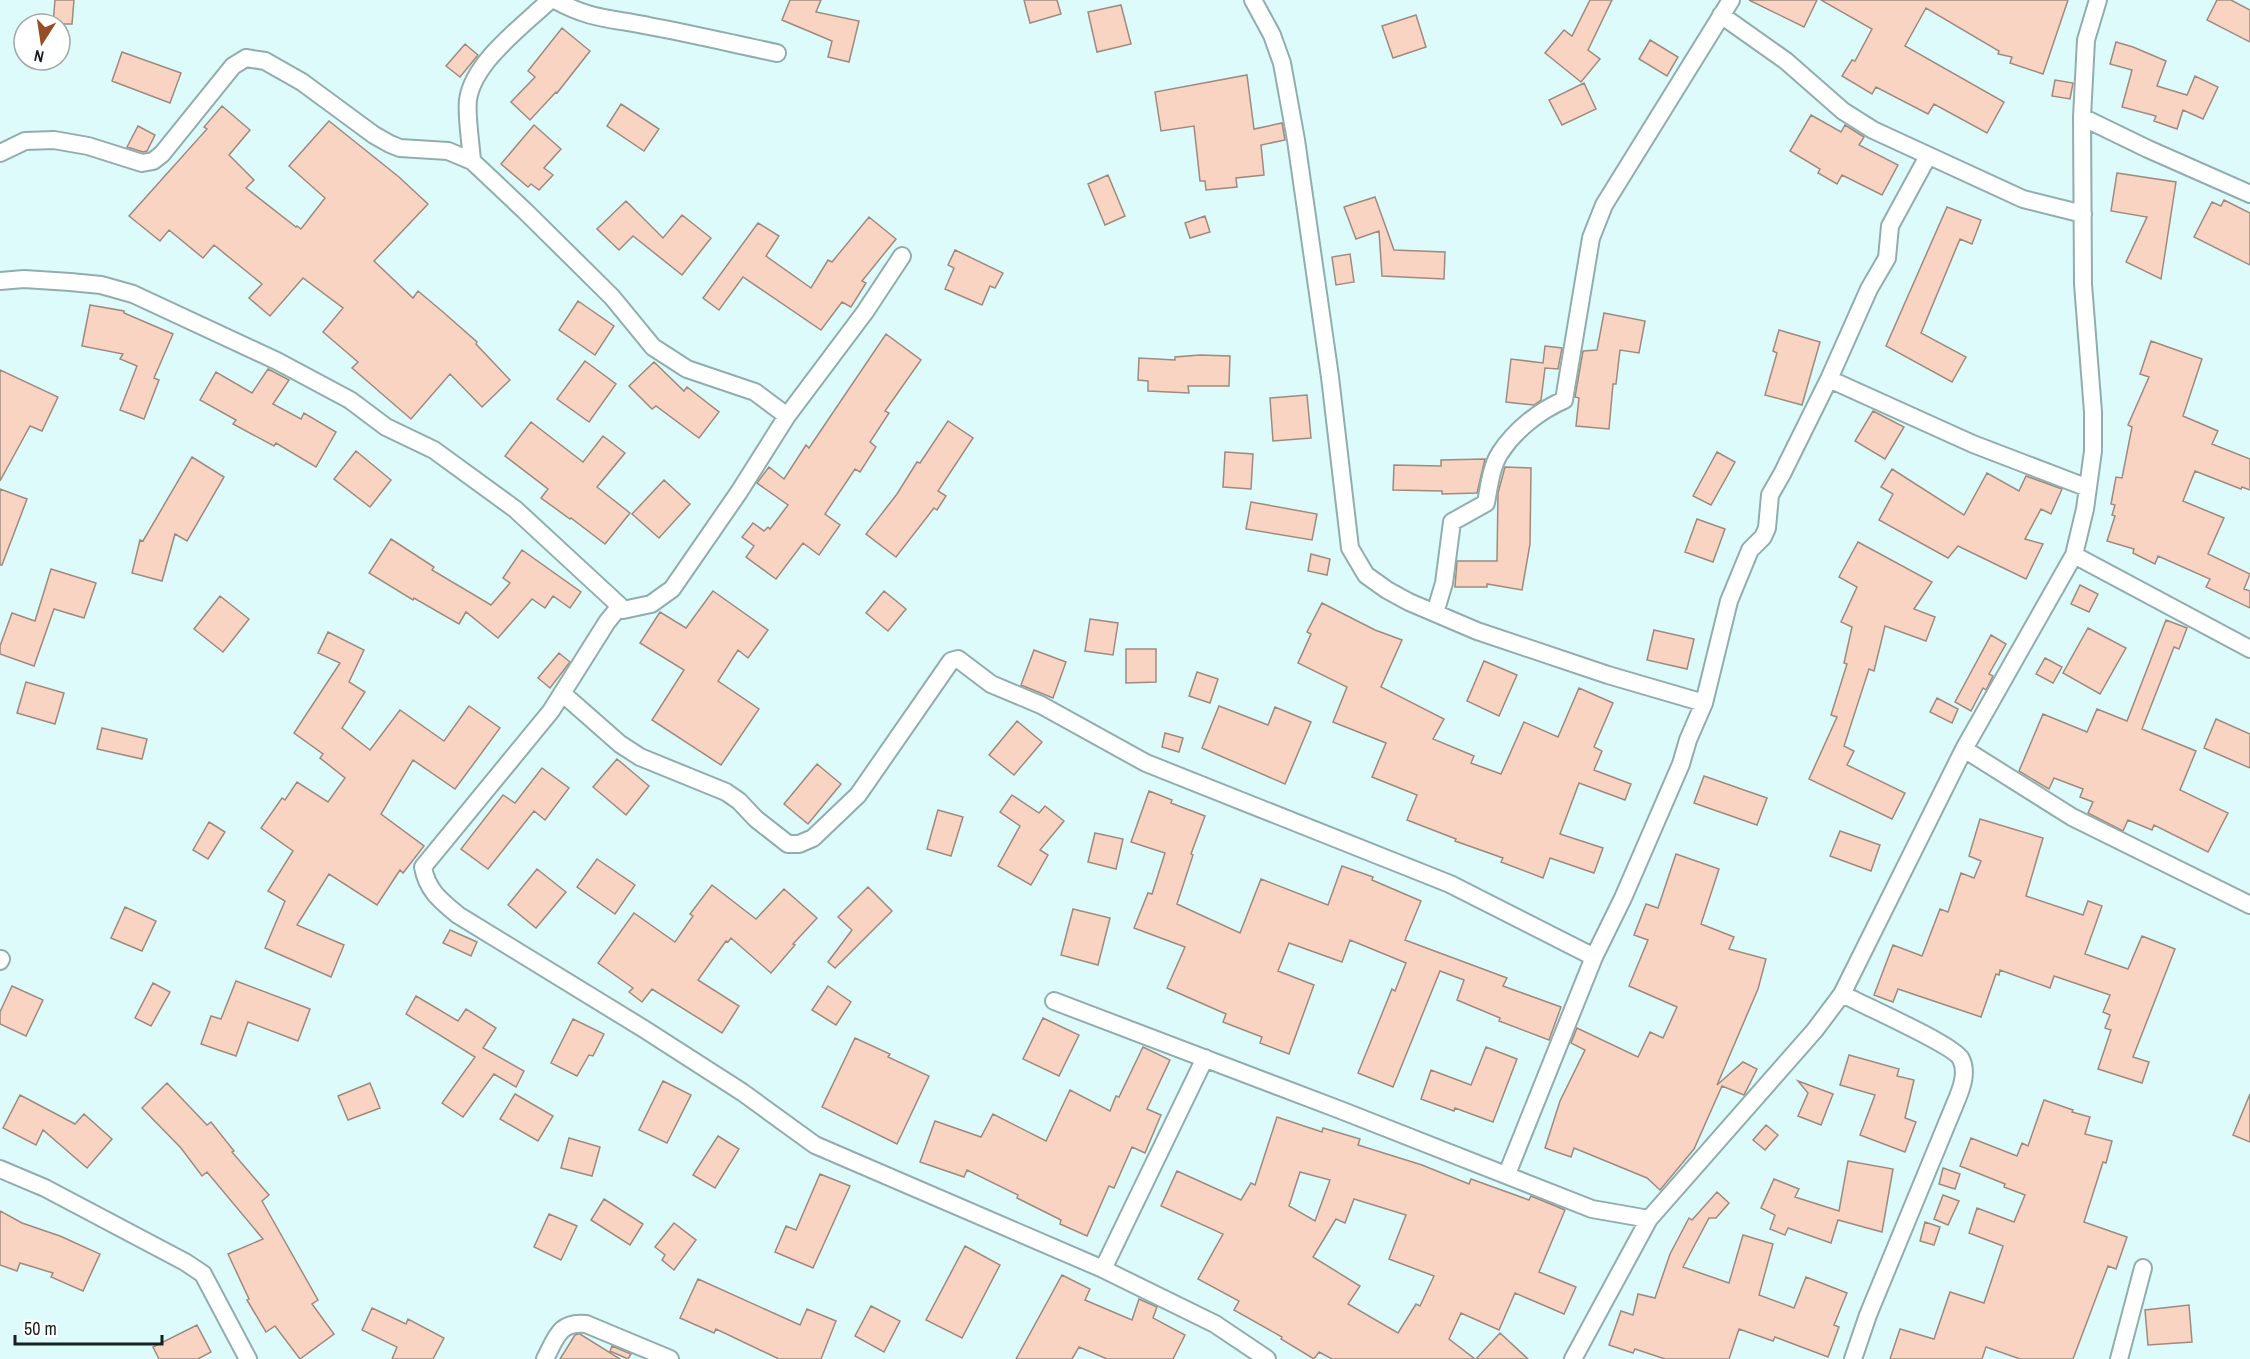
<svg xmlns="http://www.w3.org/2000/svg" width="2250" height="1359" font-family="'Archivo Narrow',sans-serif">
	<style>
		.building { fill: #f9d4c2; stroke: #9f8a7f; stroke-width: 1.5; fill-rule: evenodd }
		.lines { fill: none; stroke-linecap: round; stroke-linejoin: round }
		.street-casing { stroke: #91adad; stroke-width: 20 }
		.street { stroke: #fff; stroke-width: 16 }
	</style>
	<rect width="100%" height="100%" fill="#defbfb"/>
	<!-- building -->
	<path class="building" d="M55,0H74L72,24H53Z
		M790,0H821L816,12L859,21L849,62L828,57L832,41L782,20Z
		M1024,0H1057L1061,14L1030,23Z
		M1590,0H1612L1588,50L1600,59L1581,82L1545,53L1564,30L1572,36Z
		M1749,0H1817L1804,27Z
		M1821,0H2068L2043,74L2010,63L2012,57L1998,54L1999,51L1926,8L1905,46L2004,102L1987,133L1934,104L1928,114L1876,87L1872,94L1842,76L1852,60L1855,61L1872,29Z
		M2217,0H2231L2250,10V42L2207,20Z
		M1121,5L1131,44L1097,52L1088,12Z
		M1416,15L1426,47L1393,58L1382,26Z
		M562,28L590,51L557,93L556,92L530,120L511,102L535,77L528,71Z
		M1650,40L1678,57L1667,76L1639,59Z
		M2116,42L2133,47L2166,61L2157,86L2187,95L2195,76L2218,87L2203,119L2183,110L2177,129L2154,121L2156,116L2122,107L2132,70L2110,64Z
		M465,44L478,55L460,77L446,66Z
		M122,52L181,73L170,103L112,81Z
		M1247,75L1254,129L1282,123L1285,140L1261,145L1264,175L1236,178L1237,187L1206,190L1205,181H1200L1194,126L1161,131L1155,92Z
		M2055,80L2073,83L2070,99L2052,96Z
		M1584,83L1596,109L1562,125L1549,100Z
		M621,104L659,129L644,151L607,126Z
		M222,106L250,130L229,155L254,180L246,188L296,227L297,226L301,229L325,198L289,166L329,121L399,177L428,204L374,261L413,298L418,291L443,312L477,342L476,344L510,380L482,407L450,374L411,419L352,368L358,362L323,332L343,308L303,278L270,316L249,298L262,284L214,245L203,258L169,230L160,241L129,216L207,129L204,127Z
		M1811,115L1841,132L1845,125L1864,137L1859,145L1898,165L1882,195L1842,175L1837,184L1818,173L1820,169L1790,151Z
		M534,125L561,149L544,168L553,175L539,190L531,184L528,187L501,164Z
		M138,126L155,135L147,151L143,152L127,147Z
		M2117,173L2176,182L2161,279L2126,262L2147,217L2111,211Z
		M1108,175L1125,216L1105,225L1088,184Z
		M1375,197L1394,250L1445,252L1444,279L1382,276L1379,231L1356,239L1344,207Z
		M2224,200L2250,213V265L2194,237L2212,202L2221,206Z
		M626,201L663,238L682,215L711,238L682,275L633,236L619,250L597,229Z
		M1947,207L1981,220L1972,244L1960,239L1921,333L1966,357L1952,382L1886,346Z
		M1205,216L1210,232L1190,238L1185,223Z
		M869,217L896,239L862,281L866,283L851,307L842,302L821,330L743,277L719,310L703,298L758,223L779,236L766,256L811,288L828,260L832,262Z
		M955,250L1003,273L995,288L990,286L982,305L945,289L954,268L948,265Z
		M1350,254L1354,282L1336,285L1332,257Z
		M578,301L614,326L595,355L559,330Z
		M90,305L124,311V313L173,334L154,378L159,380L144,419L120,410L137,366L120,359L123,354L82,346Z
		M1604,313L1645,321L1639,353L1620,350L1616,384H1613L1609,429L1576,426L1579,398L1575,397L1583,351L1597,350Z
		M1779,330L1820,342L1802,405L1765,395L1777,353L1773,351Z
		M886,334L921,360L885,411L889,413L870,442L876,447L860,472L855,469L825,514L840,525L819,555L803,543L776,579L746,557L754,546L742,537L753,523L764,531L768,527L770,529L788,505L757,483L769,467L784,479L806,445L809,448Z
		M2151,341L2202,359L2183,416L2218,431L2212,444L2250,459V490L2242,487L2241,489L2195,471L2183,501L2224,518L2208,554L2250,574L2244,589L2250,591V608L2206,587L2210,579L2158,556L2155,564L2133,553L2134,549L2107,541L2115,516L2112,515L2115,505L2111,504L2116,477L2122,478L2132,427L2128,425L2149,377L2140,374Z
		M1545,346L1562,348L1558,369L1545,368L1541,400L1534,405L1506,402L1511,359L1543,363Z
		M1200,355L1230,356L1229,386H1188L1189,393L1148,391V381L1138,380L1139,358L1175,360V357Z
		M585,361L616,384L589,422L557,399Z
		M654,362L684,391L687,387L719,412L699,438L656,406L652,409L629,386Z
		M268,369L289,380L273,404L301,419L304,413L336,432L316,467L276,443L274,446L233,424L236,420L200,400L216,372L252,393Z
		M0,370L58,397L42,431L30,426L0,481Z
		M1307,395L1311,438L1273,441L1270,398Z
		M1873,411L1904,427L1885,459L1855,441Z
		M948,421L973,438L938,491L946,496L937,510L934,508L896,557L866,534L897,494L917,462L920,463Z
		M531,422L583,462L603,436L625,453L597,487L630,513L605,544L571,518L570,519L541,498L548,489L505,456Z
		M356,451L391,480L370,507L334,479Z
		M1225,452L1253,454L1251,489L1223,487Z
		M1717,452L1735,462L1711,505L1693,496Z
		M192,457L224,477L187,541L175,534L162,581L132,573L140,540L143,541Z
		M1485,459L1477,493L1442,494V491L1393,490L1394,465L1441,466V460Z
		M1505,467L1531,468L1530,544L1522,590L1487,584V587H1455L1457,561H1497L1498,493Z
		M1892,469L1964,515L1987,473L2019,491L2026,476L2062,489L2051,514L2041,509L2025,539L2043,544L2026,579L1958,546L1948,558L1879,520L1893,494L1881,487Z
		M664,480L690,504L659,538L632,514Z
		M0,489L27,499L2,565H0Z
		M1251,502L1317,514L1312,540L1246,529Z
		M1697,519L1725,529L1713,562L1685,552Z
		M391,539L434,567L432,570L491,605L510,583L503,578L522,550L581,592L570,608L553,596L545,608L532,599L498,638L466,612L459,624L414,598L413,600L369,573Z
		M1858,542L1932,582L1914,609L1935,617L1926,641L1885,626L1874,671L1869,669L1844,746L1854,751L1847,765L1905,793L1892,819L1809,779L1837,717L1831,715L1847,664L1844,663L1852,627L1841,622L1857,587L1839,577Z
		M1311,554L1330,559L1327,575L1308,571Z
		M51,569L96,583L84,618L54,609L34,666L0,654V646L12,613L35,621Z
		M2080,585L2098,594L2089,612L2071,604Z
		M713,591L768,630L748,658L738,650L718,681L759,709L721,765L652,720L684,670L640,643L660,612L686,628Z
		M884,591L906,609L888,631L866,613Z
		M220,596L249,619L223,652L194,629Z
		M1322,603L1375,630L1402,640L1381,687L1444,719L1433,739L1474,756L1471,763L1501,774L1524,722L1558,737L1579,688L1613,703L1594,747L1602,751L1594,770L1631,784L1625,800L1579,783L1560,834L1603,848L1594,873L1550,858L1543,878L1501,862L1503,858L1455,841L1456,839L1407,820L1417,795L1372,777L1386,743L1333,722L1347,687L1298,663L1311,634L1307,632Z
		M1090,619L1118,623L1113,655L1085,651Z
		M2166,620L2187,628L2179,649L2174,647L2142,729L2196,751L2180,790L2228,813L2208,852L2154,825L2152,830L2128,820L2123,831L2088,813L2093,802L2080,797L2083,789L2054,778L2049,789L2019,771L2043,714L2087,732L2097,709L2127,721Z
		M2088,628L2126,648L2100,694L2063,673Z
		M1654,630L1694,639L1687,669L1647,660Z
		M328,632L364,650L349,682L365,692L342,728L370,750L400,710L444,741L469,706L500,728L455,789L413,760L381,814L424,846L403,873L400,870L377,905L329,874L297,925L344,945L331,977L265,948L285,901L268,891L293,851L261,828L282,798L285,800L297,782L328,802L345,778L320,758L323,754L294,733L340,663L318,653Z
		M1991,635L2006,644L1989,674L1993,676L1986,690L1983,688L1971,711L1955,702Z
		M1126,649H1156V682L1126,683Z
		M1034,650L1066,662L1053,698L1021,685Z
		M559,653L570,662L550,688L538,678Z
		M2045,658L2062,667L2053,683L2036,674Z
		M1484,661L1517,675L1499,716L1467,701Z
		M1197,672L1218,679L1210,703L1189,696Z
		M26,682L64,693L55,724L17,713Z
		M1937,698L1958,709L1952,723L1930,712Z
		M1219,706L1268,725L1275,707L1311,722L1285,784L1202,748Z
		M2216,719L2250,734V768L2204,748Z
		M1017,721L1042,742L1014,775L989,755Z
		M102,728L147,739L142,759L97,749Z
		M1165,733L1183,738L1179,752L1162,747Z
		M617,759L649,786L626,815L593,787Z
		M817,764L841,784L808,824L784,804Z
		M542,768L569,788L545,820L534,811L488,869L461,849L503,795L515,803Z
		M1704,776L1767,798L1757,825L1694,803Z
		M1149,791L1172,800L1171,803L1205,816L1191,854L1193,855L1177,904L1240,933L1261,879L1328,905L1342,866L1373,877L1372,880L1421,901L1405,940L1507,978L1503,986L1561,1007L1549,1040L1499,1021L1500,1018L1457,1000L1464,980L1440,971L1393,1087L1358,1073L1392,989L1395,991L1406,963L1350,940L1342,962L1289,943L1278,971L1314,985L1289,1054L1260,1043L1262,1037L1223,1022L1226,1014L1167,988L1185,947L1134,928L1148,893L1152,894L1165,853L1131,842Z
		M1012,795L1039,813L1045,806L1064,821L1040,850L1048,855L1031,885L998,866L1020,826L1000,812Z
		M938,810L963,817L951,856L927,849Z
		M1980,819L2043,838L2026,896L2083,915L2088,901L2102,906L2085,954L2128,969L2142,936L2175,949L2133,1057L2149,1062L2142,1083L2098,1069L2111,1030L2105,1028L2110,1015L2103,1012L2110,995L2054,976L2050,988L2000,970L1999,975L1996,974L1981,1017L1898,989L1893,1002L1874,995L1893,945L1922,956L1940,909L1948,912L1961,873L1974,878L1981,861L1969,856Z
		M209,822L225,832L208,859L193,850Z
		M1840,831L1880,845L1871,871L1830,856Z
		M1095,833L1123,839L1116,869L1088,862Z
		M1676,854L1719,869L1701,924L1734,937L1729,949L1766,959L1758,989L1717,1085L1743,1062L1757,1069L1744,1095L1722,1086L1694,1149L1660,1190L1647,1178L1574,1148L1571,1157L1545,1148L1560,1101L1585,1050L1571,1043L1577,1028L1638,1057L1650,1032L1663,1038L1677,1007L1629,986L1648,940L1634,935L1646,904L1658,908Z
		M597,859L635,885L615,914L577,887Z
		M537,869L566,892L536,928L508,905Z
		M712,885L756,919L784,889L817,918L793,944L795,945L771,973L731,938L728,942L726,941L698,980L739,1006L722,1033L652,989L642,1002L629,992L633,988L598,963L634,913L675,942L693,916L690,914Z
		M868,887L892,911L835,968L828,962L852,930L838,917Z
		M125,907L156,921L142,951L111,938Z
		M1073,909L1110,918L1098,965L1061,955Z
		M450,930L477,942L471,956L443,943Z
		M236,981L310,1009L298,1041L248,1022L236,1056L201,1044L211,1016L221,1019Z
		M153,983L170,992L151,1026L135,1018Z
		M12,986L43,1000L26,1036L0,1024V1012Z
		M828,986L851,1002L836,1025L812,1010Z
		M416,996L458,1021L466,1009L496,1028L483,1048L524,1071L516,1087L494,1074L463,1117L442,1103L475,1057L406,1014Z
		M1043,1018L1079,1035L1059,1076L1023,1059Z
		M573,1019L604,1034L593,1056L589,1055L577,1076L551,1063Z
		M855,1038L890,1054L888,1057L929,1076L897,1144L822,1107Z
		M1143,1047L1170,1060L1147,1109L1161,1115L1145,1153L1132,1147L1114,1188L1109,1186L1087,1236L1060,1224L1061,1220L1017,1198L1018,1195L967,1170L964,1177L920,1162L935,1121L981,1137L993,1114L1046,1141L1070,1090L1110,1111L1116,1096L1119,1097Z
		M1486,1047L1517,1059L1493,1122L1455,1108L1454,1111L1421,1099L1431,1070L1471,1085Z
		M1849,1055L1899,1069L1897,1076L1914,1080L1905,1118L1916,1122L1905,1152L1860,1135L1875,1095L1840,1085Z
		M663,1081L691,1095L667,1143L639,1130Z
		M1798,1081L1833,1094L1821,1125L1798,1116L1808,1093Z
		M167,1083L207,1125L211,1122L234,1151L232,1152L269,1195L262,1201L318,1300L312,1304L334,1334L300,1359L275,1326L266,1332L247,1300L249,1299L228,1254L263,1239L207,1172L202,1176L181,1148L142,1108Z
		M370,1083L380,1108L348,1120L338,1096Z
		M515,1094L553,1116L538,1141L500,1119Z
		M2250,1094V1142L2233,1135Z
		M20,1095L75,1124L84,1114L112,1139L87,1168L43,1130L36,1145L3,1128Z
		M2044,1100L2073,1110L2072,1112L2090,1117L2085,1134L2112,1141L2106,1163L2103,1162L2084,1222L2127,1237L2116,1269L2108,1266L2073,1359H2020L1986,1347L1982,1359H1890L1900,1329L1934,1339L1950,1292L1984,1303L2003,1246L1969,1233L1977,1208L2014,1222L2025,1195L2004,1187L2005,1184L1960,1166L1971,1138L2017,1156L2022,1143L2028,1146Z
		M1277,1117L1322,1132L1323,1128L1360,1139L1358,1145L1422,1165L1469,1184L1471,1179L1529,1200L1531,1196L1565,1210L1539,1272L1576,1287L1564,1314L1515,1293L1499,1330L1461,1313L1449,1339L1475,1359H1332L1319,1352L1314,1359L1281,1339L1282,1337L1234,1310L1239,1301L1198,1279L1223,1234L1161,1206L1177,1171L1241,1200L1251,1183L1255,1185ZM1300,1172L1330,1180L1315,1221L1289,1206ZM1354,1199L1406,1215L1389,1259L1434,1276L1420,1306L1416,1304L1398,1333L1348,1304L1360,1286L1313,1257L1336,1219L1345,1223Z
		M1766,1125L1778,1135L1765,1150L1753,1140Z
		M718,1136L739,1149L715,1188L693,1175Z
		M569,1138L600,1147L592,1176L561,1168Z
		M1848,1161L1893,1169L1882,1232L1838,1220L1831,1243L1788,1228L1785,1235L1770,1229L1775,1215L1761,1208L1774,1179L1799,1189L1795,1197L1839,1211Z
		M1943,1168L1960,1174L1955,1189L1939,1184Z
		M820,1174L850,1186L813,1268L775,1252L786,1226L796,1230Z
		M1717,1192L1729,1203L1716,1218H1709L1683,1267L1729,1283L1743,1235L1773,1244L1759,1295L1794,1308L1806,1277L1847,1293L1834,1325L1839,1327L1828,1357L1775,1337L1773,1341L1739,1329L1729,1359H1665L1635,1349L1633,1353L1609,1345L1621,1311L1633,1315L1638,1294L1655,1298L1670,1254L1689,1218L1692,1220Z
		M1943,1195L1959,1201L1948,1225L1934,1219Z
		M604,1199L643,1224L630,1245L591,1220Z
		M0,1211L22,1223L60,1236L100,1254L83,1291L51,1277L53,1273L20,1263L17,1271L0,1265Z
		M549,1214L577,1226L561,1260L534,1247Z
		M1925,1222L1940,1227L1934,1245L1920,1241Z
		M674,1223L696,1240L674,1270L662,1260L665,1255L655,1247Z
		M965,1246L1000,1265L962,1338L926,1320Z
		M1062,1275L1090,1289L1085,1300L1132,1320L1139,1299L1157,1307L1153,1318L1185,1335L1173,1359H1107L1079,1347L1072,1359H1016Z
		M698,1279L800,1325L807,1309L836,1321L821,1359H779L716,1329L714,1333L680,1318Z
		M2189,1305L2192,1342L2148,1345L2145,1310Z
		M871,1306L900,1321L884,1352L855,1336Z
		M372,1308L406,1324L408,1319L444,1338L433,1359H392L397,1347L362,1330Z
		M197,1325L211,1352L198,1359H159L153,1347Z
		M1500,1333L1528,1359H1476Z
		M578,1334H580L620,1359H560L575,1335Z
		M612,1346L631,1354L628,1359L610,1351Z"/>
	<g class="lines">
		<!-- street casing -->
		<g class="street-casing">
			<path id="street" d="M555,0C591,20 611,18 649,26C692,34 734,44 777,53
				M1253,0L1272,35L1282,63L1296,140L1330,377L1350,548L1366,575L1387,590L1409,602L1477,631L1608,675L1704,703
				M1721,15L1786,61L1843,111L1873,130L2023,199L2083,214
				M2082,117L2148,149L2250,194
				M0,153L25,141L54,140L88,146L142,163L153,161L162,154L233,66L246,58L265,61L302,82L374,135L390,144L400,148L448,151L472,161L525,211L612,297L653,347L687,369L755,392L787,416
				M472,161C471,145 466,115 468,100C473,62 523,26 550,0
				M902,256L865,312L787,416L739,492L672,589L651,604L623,610L620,606L607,622L551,711L423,867C427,890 440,900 458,915L644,1029L742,1092L815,1145L1103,1269L1215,1324L1267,1359
				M0,281L24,279L70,282L101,285L133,294L277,361L350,400L386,427L434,450L515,509L620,606
				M1829,379L1973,444L2088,488
				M2074,555L2250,649
				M1435,613L1444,583L1452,522L1486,503C1489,487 1491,467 1500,453C1515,430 1539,411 1564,400L1591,238L1604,205L1731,0
				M562,693L620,744L640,757L726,792L739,801L756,819L788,844H799L813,838L858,795L951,661L958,659L991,684L1041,705L1146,763L1450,884L1594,957
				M1964,749L2072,817L2250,905
				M0,961L1,959
				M1842,994C1861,1004 1954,1045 1961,1059C1968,1073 1961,1090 1955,1104L1868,1315L1853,1359
				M1054,1001L1343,1111L1592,1209L1649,1219
				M0,1169L45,1188L185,1262L203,1274L248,1359
				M1507,1174L1594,957L1623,898L1681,764L1688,740L1704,703L1729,601L1750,550L1763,537L1767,528L1770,495L1782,474L1829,379L1869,289L1887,258L1890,226L1928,156
				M1103,1269L1205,1058
				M545,1359C556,1338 559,1321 586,1324L670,1359
				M1573,1359L1649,1219L1815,1030L1842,994L1964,749L2074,555L2085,509L2093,451V412L2083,284L2082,117L2086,40L2098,0
				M2119,1359L2143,1268"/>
		</g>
		<!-- street -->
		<use href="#street" class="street"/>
	</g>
	<!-- north arrow -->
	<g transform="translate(42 42) rotate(192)"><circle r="28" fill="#ffffff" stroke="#a1a6a6" stroke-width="1.5"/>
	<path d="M0-4.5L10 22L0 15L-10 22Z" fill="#954f27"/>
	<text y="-9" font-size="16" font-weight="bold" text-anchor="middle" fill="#152020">N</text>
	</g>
	<!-- scale -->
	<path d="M15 1335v9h147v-9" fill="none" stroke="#152020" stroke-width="3"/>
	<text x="24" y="1335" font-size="18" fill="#152020" stroke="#ffffff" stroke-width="4.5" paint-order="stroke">50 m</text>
</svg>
